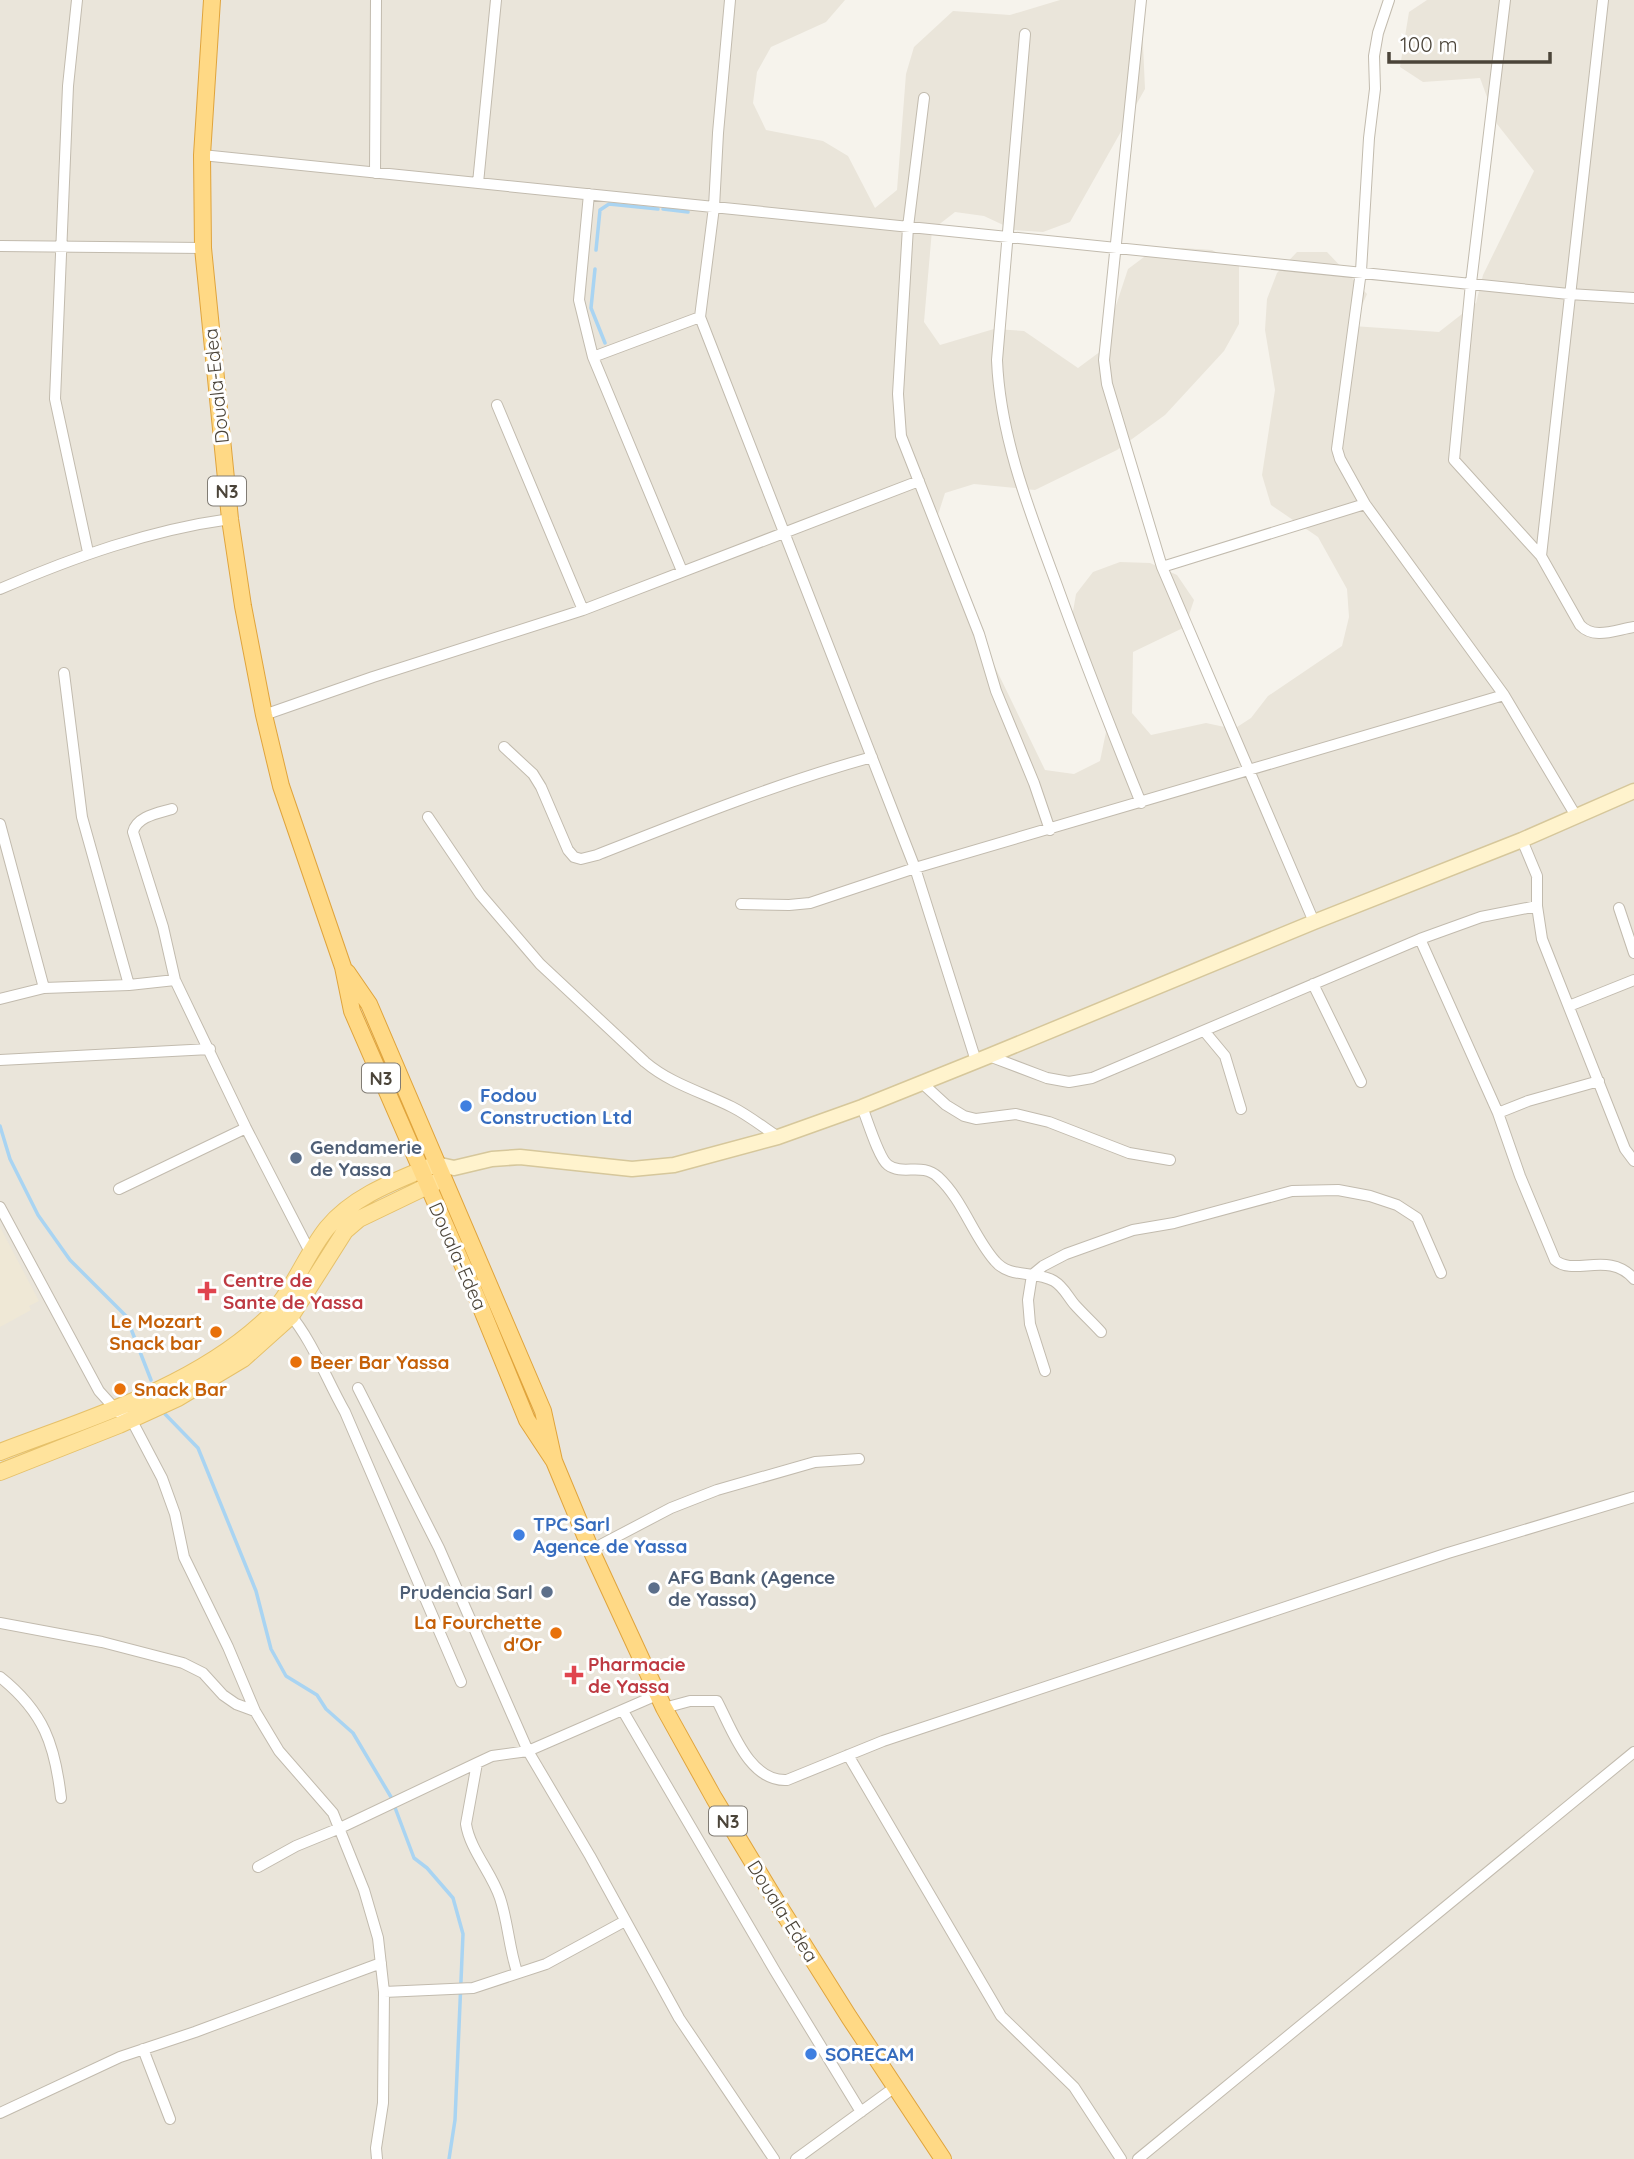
<svg xmlns="http://www.w3.org/2000/svg" width="1634" height="2159" font-family="Quicksand,sans-serif">
	<style>
		.residential { fill: #eae5da }
		.education { fill: #efe8d6 }
		.lines { fill: none; stroke-linecap: round; stroke-linejoin: round }
		.stream { stroke: #a9d4f2; stroke-width: 3.5 }
		.minor-casing { stroke: #c2bbae; stroke-width: 12 }
		.secondary-casing { stroke: #d6c79b; stroke-width: 17 }
		.primary-casing { stroke: #e6c16a; stroke-width: 18 }
		.trunk-casing { stroke: #e0a43c; stroke-width: 18 }
		.minor { stroke: #fff; stroke-width: 10 }
		.secondary { stroke: #fff3cd; stroke-width: 14 }
		.primary { stroke: #ffe39c; stroke-width: 16 }
		.trunk { stroke: #ffd985; stroke-width: 16 }
		.shop-dot { fill: #3f7fe0; stroke: #fff; stroke-width: 2.5 }
		.service-dot { fill: #5c6f8a; stroke: #fff; stroke-width: 2.5 }
		.health-dot { fill: #e0444e; stroke: #fff; stroke-width: 2.5 }
		.food-dot { fill: #e8710a; stroke: #fff; stroke-width: 2.5 }
		.labels { text-anchor: middle; dominant-baseline: central; stroke-width: 6; stroke-linejoin: round; paint-order: stroke }
		.shield { fill: #fff; stroke: #817c74; stroke-width: 2 }
		.shield-label { font-size: 18px; font-weight: bold; fill: #4b4439 }
		.street-label { font-size: 19px; fill: #4b4439; stroke: #fff }
		.shop-label { font-size: 19px; font-weight: bold; fill: #366cbe; stroke: #fff; text-anchor: start }
		.service-label { font-size: 19px; font-weight: bold; fill: #4e5e75; stroke: #fff; text-anchor: start }
		.health-label { font-size: 19px; font-weight: bold; fill: #be3a42; stroke: #fff; text-anchor: start }
		.food-label { font-size: 19px; font-weight: bold; fill: #c56008; stroke: #fff; text-anchor: end }
	</style>
	<rect width="100%" height="100%" fill="#f6f3ec"/>
	<!-- residential -->
	<path class="residential" d="M0,0H845L826,22L771,47L757,72L753,103L766,130L823,141L848,156L875,208L897,190L906,74L914,47L953,11L1010,15L1060,0H1141L1145,89L1070,222L1043,232L1014,230L984,216L955,212L932,230L924,322L940,345L994,329L1024,331L1078,368L1101,351L1128,269L1152,251L1182,248L1212,250L1239,264V324L1224,351L1165,415L1117,450L1035,490L974,484L945,493L936,521L979,634L1045,770L1074,774L1100,761L1106,732L1071,623L1076,594L1093,572L1120,562L1150,563L1177,575L1194,600L1185,627L1133,652L1132,713L1151,735L1206,723L1234,729L1251,718L1268,696L1342,646L1349,617L1347,589L1318,537L1271,505L1262,475L1275,390L1265,330L1267,299L1277,273L1297,252H1327L1367,294L1353,326L1439,332L1476,303L1483,275L1534,171L1497,124L1480,78L1423,82L1400,67L1409,12L1427,0H1634V2159H0Z"/>
	<!-- education -->
	<path class="education" d="M0,1227L39,1301L29,1306L31,1310L0,1327Z"/>
	<g class="lines">
		<!-- stream -->
		<path class="stream" d="M663,209L688,212
			M596,250L600,210L609,204L658,209
			M595,269L591,308L605,343
			M0,1126L10,1159L38,1215L70,1260L126,1316L151,1380
			M165,1414L198,1448L256,1591L271,1649L286,1676L317,1695L326,1709L353,1733L391,1797L414,1858L427,1868L453,1898L463,1934L455,2120L449,2159"/>
		<!-- minor casing -->
		<g class="minor-casing">
			<path id="minor" d="M77,0L68,86L55,399L88,552
				M730,0L718,133L714,207L700,317L915,868L976,1061
				M1141,0L1104,360L1107,384L1162,567L1314,922
				M1389,0L1378,33L1374,56L1375,89L1369,138L1361,271L1337,449L1340,459L1365,504L1504,695L1576,816
				M1505,0L1471,283L1454,460L1541,556L1580,625C1594,640 1615,630 1634,627
				M1025,34L997,360C1000,436 1029,510 1055,580C1082,655 1111,729 1141,803
				M924,98L908,227L898,394L901,436L979,634L996,691L1034,783L1050,830
				M202,155L1569,294L1634,298
				M375,173L376,0
				M478,183L496,0
				M589,194L579,300L593,357L682,571
				M0,246L203,248
				M593,357L700,317
				M497,405L583,610
				M1541,556L1603,0
				M1162,567L1365,504
				M0,589C74,557 150,530 230,519
				M64,673L82,817L129,985
				M264,715L373,677L583,610L919,481
				M504,747L533,774L541,787L568,850L574,857L581,859L597,855C688,819 778,783 872,757
				M172,809C159,813 137,816 133,832L163,927L175,980L246,1128L311,1254
				M428,817L480,894L540,964L645,1062C671,1084 702,1092 732,1107C748,1115 763,1127 778,1137
				M0,824L44,988
				M1522,840L1537,876V906L1542,939L1625,1149L1634,1161
				M741,904L789,905L810,903L915,868L1504,695
				M1619,908L1634,953
				M1420,939L1498,1113L1520,1176L1555,1260C1574,1277 1609,1250 1634,1279
				M1313,984L1361,1082
				M0,999L44,988L129,985L175,980
				M1569,1006L1634,980
				M1205,1032L1225,1056L1241,1109
				M989,1056L1047,1078L1069,1082L1092,1078L1420,939L1481,917L1537,906
				M0,1060L210,1049
				M922,1083L946,1105L964,1116L976,1119L1016,1114L1049,1122L1129,1153L1170,1160
				M862,1107C867,1119 879,1159 888,1165C903,1176 922,1162 938,1177C963,1200 973,1236 995,1261C1010,1279 1035,1270 1054,1281C1064,1287 1068,1297 1075,1305C1083,1314 1093,1323 1101,1332
				M1498,1113L1528,1101L1599,1081
				M119,1189L246,1128
				M0,1207L99,1391L118,1412L131,1419L162,1478L175,1514L184,1557L228,1647L255,1711L279,1751L333,1813L364,1890L378,1938L384,1992L383,2103L376,2148L377,2159
				M288,1312C313,1341 326,1379 345,1412L461,1682
				M1045,1371L1030,1324L1028,1300L1032,1275L1043,1266L1066,1254L1133,1230L1174,1223L1292,1191L1338,1190L1370,1196L1397,1205L1417,1218L1441,1273
				M358,1388L439,1548L528,1751L590,1856L679,2018L774,2159
				M591,1550L671,1508L717,1490L815,1462L859,1459
				M0,1623L102,1642L183,1663L203,1673L223,1695L236,1704L255,1711
				M0,1677C44,1712 55,1745 61,1798
				M664,1708L690,1701H717C732,1729 749,1782 787,1780L883,1741L1448,1553L1634,1497
				M623,1711L775,1971L861,2112
				M848,1755L1001,2016L1074,2087L1121,2159
				M477,1763L466,1824C470,1850 492,1873 500,1898C508,1922 509,1948 517,1972
				M258,1867L296,1846L340,1828L477,1763L492,1756L528,1751L657,1695
				M384,1992L473,1988L546,1964L625,1921
				M143,2049L170,2119
				M0,2113L120,2057L195,2032L381,1963
				M796,2159L895,2087
				M1138,2159L1634,1752"/>
		</g>
		<!-- secondary casing -->
		<g class="secondary-casing">
			<path id="secondary" d="M436,1164L454,1168L492,1159L520,1157L632,1169L674,1165L778,1137L862,1107L989,1056L1314,922L1522,840L1634,791"/>
		</g>
		<!-- primary casing -->
		<g class="primary-casing">
			<path id="primary" d="M0,1452C89,1418 189,1389 261,1324C291,1298 303,1258 327,1228C354,1195 398,1180 436,1164
				M0,1472L119,1425L178,1398L243,1359L291,1316L345,1231L359,1219L438,1181"/>
		</g>
		<!-- trunk casing -->
		<g class="trunk-casing">
			<path id="trunk" d="M212,0L202,155L203,248L230,519L243,606L264,715L281,786L343,967L352,1011L477,1298L527,1420L554,1461
				M347,972L369,1004L543,1411L554,1461L591,1550L664,1708L714,1798L776,1901L849,2017L943,2159"/>
		</g>
		<!-- minor -->
		<use href="#minor" class="minor"/>
		<!-- secondary -->
		<use href="#secondary" class="secondary"/>
		<!-- primary -->
		<use href="#primary" class="primary"/>
		<!-- trunk -->
		<use href="#trunk" class="trunk"/>
	</g>
	<!-- markers -->
	<g class="shop-dot">
		<circle cx="466" cy="1106" r="7"/>
		<circle cx="519" cy="1535" r="7"/>
		<circle cx="811" cy="2054" r="7"/>
	</g>
	<g class="service-dot">
		<circle cx="296" cy="1158" r="7"/>
		<circle cx="654" cy="1588" r="7"/>
		<circle cx="547" cy="1592" r="7"/>
	</g>
	<g class="health-dot">
		<path d="M203.5 1280.5h7v7h7v7h-7v7h-7v-7h-7v-7h7z"/>
		<path d="M570.5 1664.5h7v7h7v7h-7v7h-7v-7h-7v-7h7z"/>
	</g>
	<g class="food-dot">
		<circle cx="216" cy="1332" r="7"/>
		<circle cx="296" cy="1362" r="7"/>
		<circle cx="120" cy="1389" r="7"/>
		<circle cx="556" cy="1633" r="7"/>
	</g>
	<g class="labels">
		<!-- shield labels -->
		<g class="shield">
			<rect x="208" y="476.5" width="38" height="29" rx="5"/>
			<rect x="362" y="1063.5" width="38" height="29" rx="5"/>
			<rect x="709" y="1806.5" width="38" height="29" rx="5"/>
		</g>
		<g class="shield-label">
			<text x="227" y="491">N3</text>
			<text x="381" y="1078">N3</text>
			<text x="728" y="1821">N3</text>
		</g>
		<!-- street labels -->
		<g class="street-label">
			<text transform="translate(216 386) rotate(-96)">Douala-Edea</text>
			<text transform="translate(458 1256) rotate(66)">Douala-Edea</text>
			<text transform="translate(783 1911) rotate(58)">Douala-Edea</text>
		</g>
		<!-- shop labels -->
		<g class="shop-label">
			<text x="480" y="1095">Fodou<tspan x="480" dy="22">Construction Ltd</tspan></text>
			<text x="533" y="1524">TPC Sarl<tspan x="533" dy="22">Agence de Yassa</tspan></text>
			<text x="825" y="2054">SORECAM</text>
		</g>
		<!-- service labels -->
		<g class="service-label">
			<text x="310" y="1147">Gendamerie<tspan x="310" dy="22">de Yassa</tspan></text>
			<text x="668" y="1577">AFG Bank (Agence<tspan x="668" dy="22">de Yassa)</tspan></text>
			<text x="533" y="1592" text-anchor="end">Prudencia Sarl</text>
		</g>
		<!-- health labels -->
		<g class="health-label">
			<text x="223" y="1280">Centre de<tspan x="223" dy="22">Sante de Yassa</tspan></text>
			<text x="588" y="1664">Pharmacie<tspan x="588" dy="22">de Yassa</tspan></text>
		</g>
		<!-- food labels -->
		<g class="food-label">
			<text x="202" y="1321">Le Mozart<tspan x="202" dy="22">Snack bar</tspan></text>
			<text x="310" y="1362" text-anchor="start">Beer Bar Yassa</text>
			<text x="134" y="1389" text-anchor="start">Snack Bar</text>
			<text x="542" y="1622">La Fourchette<tspan x="542" dy="22">d'Or</tspan></text>
		</g>
	</g>
	<!-- scale -->
	<path d="M1389 52v10h161v-10" fill="none" stroke="#4b4439" stroke-width="3.5"/>
	<text x="1400" y="52" font-size="21" fill="#4b4439" stroke="#ffffff" stroke-width="5" paint-order="stroke">100 m</text>
</svg>
